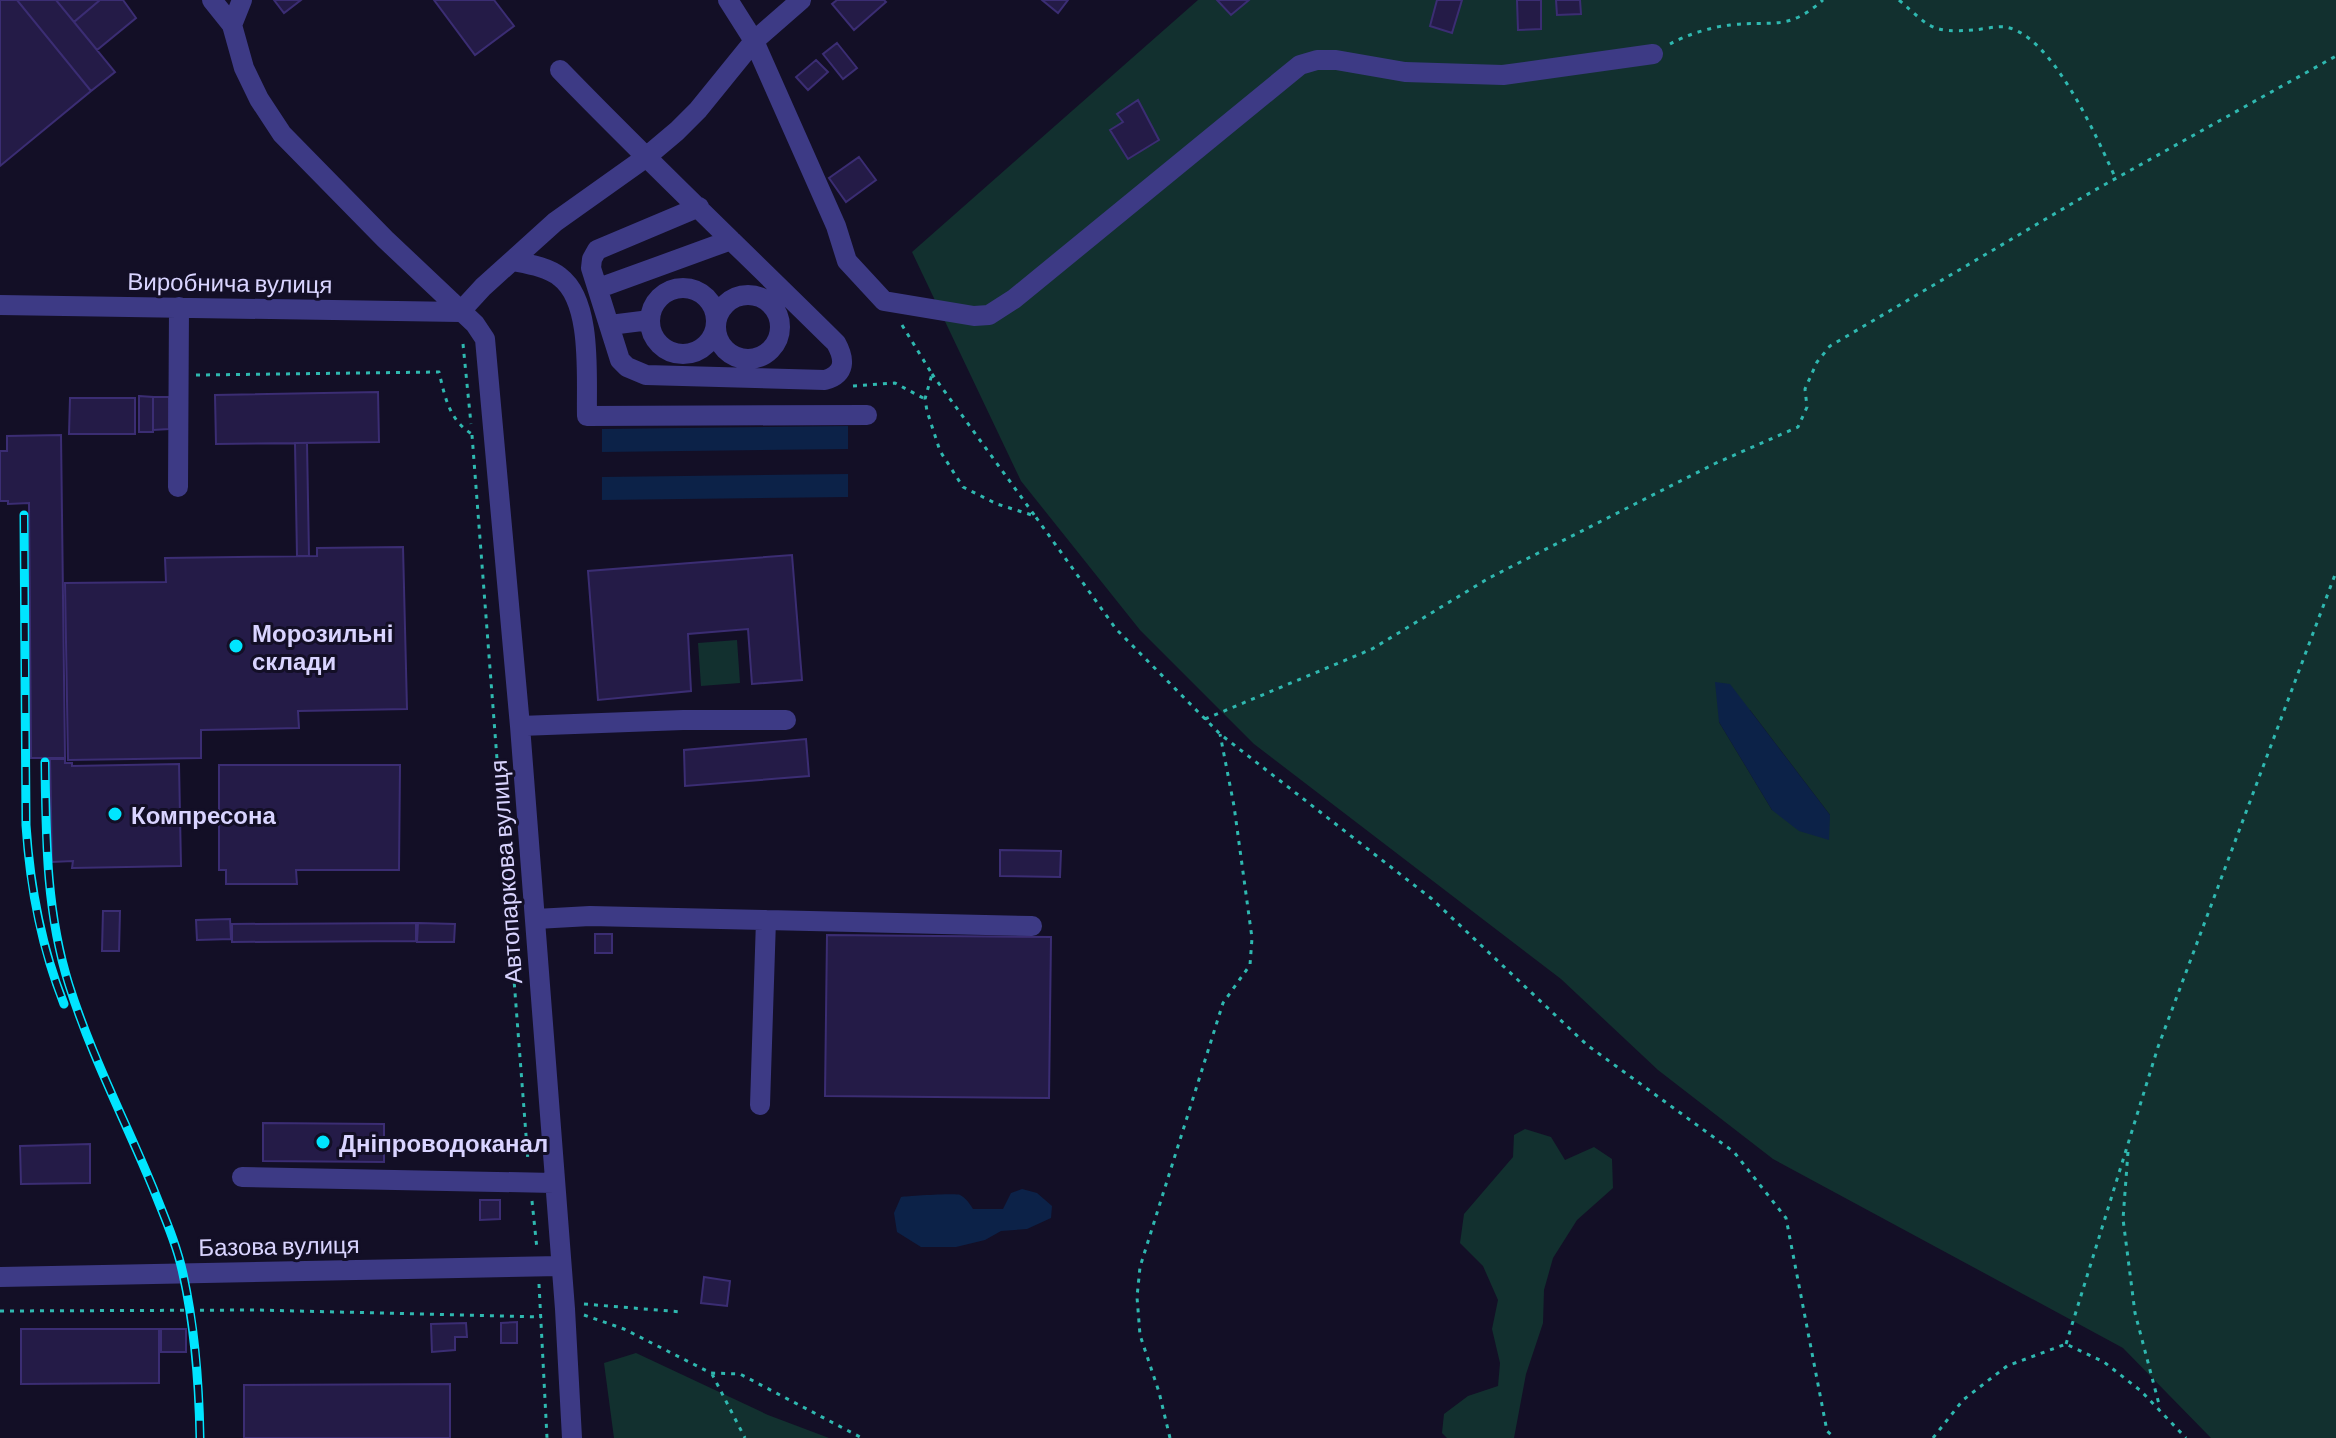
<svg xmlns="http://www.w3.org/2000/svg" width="2336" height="1438" font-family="Barlow,sans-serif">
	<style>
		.green { fill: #12302f; fill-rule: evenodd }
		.water { fill: #0c2248 }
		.building { fill: #241b47; stroke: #3b2d73; stroke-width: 2 }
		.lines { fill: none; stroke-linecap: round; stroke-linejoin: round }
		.path { stroke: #2fb8b0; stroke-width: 3; stroke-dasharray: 4 6; stroke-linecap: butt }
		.minor { stroke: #3d3a85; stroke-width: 20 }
		.rail-casing { stroke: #00e5ff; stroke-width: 9 }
		.rail { stroke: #130f26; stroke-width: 6; stroke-dasharray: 18; stroke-linecap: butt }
		.poi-dot { fill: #00e5ff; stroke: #130f26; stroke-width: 3 }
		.labels { text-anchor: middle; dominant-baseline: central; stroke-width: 6; stroke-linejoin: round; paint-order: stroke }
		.street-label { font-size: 24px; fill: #d9d4ff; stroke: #130f26 }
		.poi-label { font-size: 24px; font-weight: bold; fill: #d9d4ff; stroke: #130f26; text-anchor: start }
	</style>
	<rect width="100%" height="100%" fill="#130f26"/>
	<!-- green -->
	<path class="green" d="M1198,0H2336V1438H2211L2123,1348L1773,1159L1658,1070L1561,979L1254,744L1140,630L1021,481L912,252ZM1750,710L1830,815L1772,810L1719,722Z
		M737,640L740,683L701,686L698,643Z
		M1525,1129L1551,1137L1565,1160L1594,1147L1612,1159L1613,1188L1577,1220L1553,1258L1544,1290L1543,1323L1526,1374L1514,1438H1447L1442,1433L1444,1414L1468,1396L1498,1386L1500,1363L1492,1329L1498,1300L1483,1266L1460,1243L1464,1214L1513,1157L1514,1135Z
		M636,1353L768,1415L829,1438H614L604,1363Z"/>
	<!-- water -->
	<path class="water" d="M848,426V449L602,452V429Z
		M848,474V497L602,500V477Z
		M1715,682L1730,684L1830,815L1829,840L1799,831L1772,810L1719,722Z
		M1022,1189L1037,1193L1052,1206L1051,1218L1027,1229L1001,1231L985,1240L956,1247H921L897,1232L894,1213L901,1197C908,1196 957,1193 960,1195C966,1198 970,1204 973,1209H1003L1011,1193Z"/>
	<!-- building -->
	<path class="building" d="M0,0H17L91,91L0,166Z
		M17,0H56L115,72L91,91Z
		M56,0H100L74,22Z
		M100,0H123L136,18L97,50L74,22Z
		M274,0H301L284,13Z
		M434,0H494L514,26L475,55Z
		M837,0H884L886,2L854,30L832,4Z
		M1042,0H1068L1058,13Z
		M1217,0H1249L1231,15Z
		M1437,0H1462L1452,33L1430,26Z
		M1517,0H1541V29L1518,30Z
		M1556,0H1580L1581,14L1557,15Z
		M837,43L857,68L843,79L823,54Z
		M816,60L828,72L808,90L796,77Z
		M1138,100L1159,140L1128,159L1110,130L1123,122L1117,114Z
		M859,157L876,180L846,202L829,178Z
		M378,392L379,442L216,444L215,395Z
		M139,396L153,397V432H139Z
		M153,397H169V429L153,430Z
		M70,398H135V434H69Z
		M61,435L65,758H31L29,503L8,504V501H0V451H7V436Z
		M295,443H307L309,556H297Z
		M403,547L407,709L298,711L299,728L201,730V758L68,760L65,583L166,582L165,558L317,556V548Z
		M792,555L802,680L752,684L748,629L688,634L691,691L598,700L588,571Z
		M806,739L809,776L685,786L684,750Z
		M50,759H65V763H72V766L179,764L181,866L72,868L73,861L52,862Z
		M219,765H400L399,870H296L297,884H226V870H219Z
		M1000,850L1061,851L1060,877L1000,876Z
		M103,911H120L119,951H102Z
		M230,919L231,939L197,940L196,920Z
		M416,923V941L232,942V924Z
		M418,923L455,924L454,942H417Z
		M595,934H612V953H595Z
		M827,935L1051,937L1049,1098L825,1096Z
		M263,1123L384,1124V1162L263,1161Z
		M90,1144V1183L21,1184L20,1146Z
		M480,1200H500V1219L480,1220Z
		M704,1277L730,1281L727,1306L701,1303Z
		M517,1322V1343H501V1323Z
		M466,1323L467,1337H455V1350L432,1352L431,1324Z
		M21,1329H159V1383L21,1384Z
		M161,1329H186V1352H161Z
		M450,1384V1438H244V1385Z"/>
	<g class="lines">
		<!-- path -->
		<path class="path" d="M1899,0C1931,28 1931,33 1974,30C1984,29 1996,26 2005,27C2052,34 2097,138 2115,177
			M1670,44C1686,35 1711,27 1730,25C1772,20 1787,32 1823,0
			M902,325L932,374L925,399L927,411L940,451L963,487L997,504L1035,516L1116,629L1220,734L1432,899L1587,1045L1734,1152L1786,1218L1827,1431L1835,1438
			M463,344L471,424
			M932,374L1035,516
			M196,375L439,372C445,397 449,420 472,434
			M853,386L895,383L925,399
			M472,435L528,1161
			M1205,719L1372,649L1489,578L1714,464L1798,427L1807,407L1805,389L1817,362L1830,346L2095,190L2336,56
			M2128,1152L2123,1219L2135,1313L2160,1408
			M532,1201L537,1249
			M539,1284L547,1438
			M584,1304L682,1312
			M0,1311L258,1310L541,1317
			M584,1315L624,1329L711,1373L740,1374L862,1438
			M2066,1344L2158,1047L2336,572
			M712,1374L745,1438
			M1170,1438L1159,1392L1140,1335L1137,1297L1140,1267L1223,1003L1250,965L1252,938L1234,806L1220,734
			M1933,1438L1963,1400L2007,1366L2066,1344L2104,1362L2141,1391L2186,1438"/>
		<!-- minor -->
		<path class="minor" d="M212,0L232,25
			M242,0L232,25L244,68L259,99L282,134L385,239L475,324L485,339L520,726L565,1309L572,1438
			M728,0L754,41L836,226L847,261L884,301L974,316L989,315L1014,299L1300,65L1317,60H1336L1405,72L1503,75L1653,54
			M560,70C650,163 744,252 836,343C845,359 846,374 825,380L646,375L627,367L620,360L591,268L592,259L597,250L699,207
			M513,261C528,264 548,267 560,277C593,302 586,378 587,416L867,415
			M650 321a33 33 0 1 1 66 0a33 33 0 1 1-66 0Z
			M599,288L731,240
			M716 327a32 32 0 1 1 64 0a32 32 0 1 1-64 0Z
			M0,305L460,312
			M460,312L483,287L555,222L645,158L677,131L698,110L754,41L801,0
			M610,325L650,320
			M178,487L179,307
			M520,726L683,720H786
			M536,919L590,916L766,920L760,1105
			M766,920L1032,926
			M242,1177L554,1183
			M0,1277L560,1266"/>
		<!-- rail casing -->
		<g class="rail-casing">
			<path id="rail" d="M24,515L26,825C30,887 41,946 64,1004
				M45,762C46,838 46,912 69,985C91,1055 125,1120 153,1188C164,1216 177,1245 183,1274C195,1328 199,1383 200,1438"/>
		</g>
		<!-- rail -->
		<use href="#rail" class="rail"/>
	</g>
	<!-- markers -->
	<g class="poi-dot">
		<circle cx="236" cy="646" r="8"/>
		<circle cx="115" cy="814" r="8"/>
		<circle cx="323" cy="1142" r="8"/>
	</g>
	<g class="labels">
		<!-- street labels -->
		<g class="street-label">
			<text transform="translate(230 282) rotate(1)">Виробнича вулиця</text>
			<text transform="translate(505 872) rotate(-94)">Автопаркова вулиця</text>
			<text transform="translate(279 1245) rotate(-1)">Базова вулиця</text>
		</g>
		<!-- poi labels -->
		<g class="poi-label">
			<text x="252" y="632">Морозильні<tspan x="252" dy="28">склади</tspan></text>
			<text x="131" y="814">Компресона</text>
			<text x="339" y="1142">Дніпроводоканал</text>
		</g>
	</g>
</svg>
